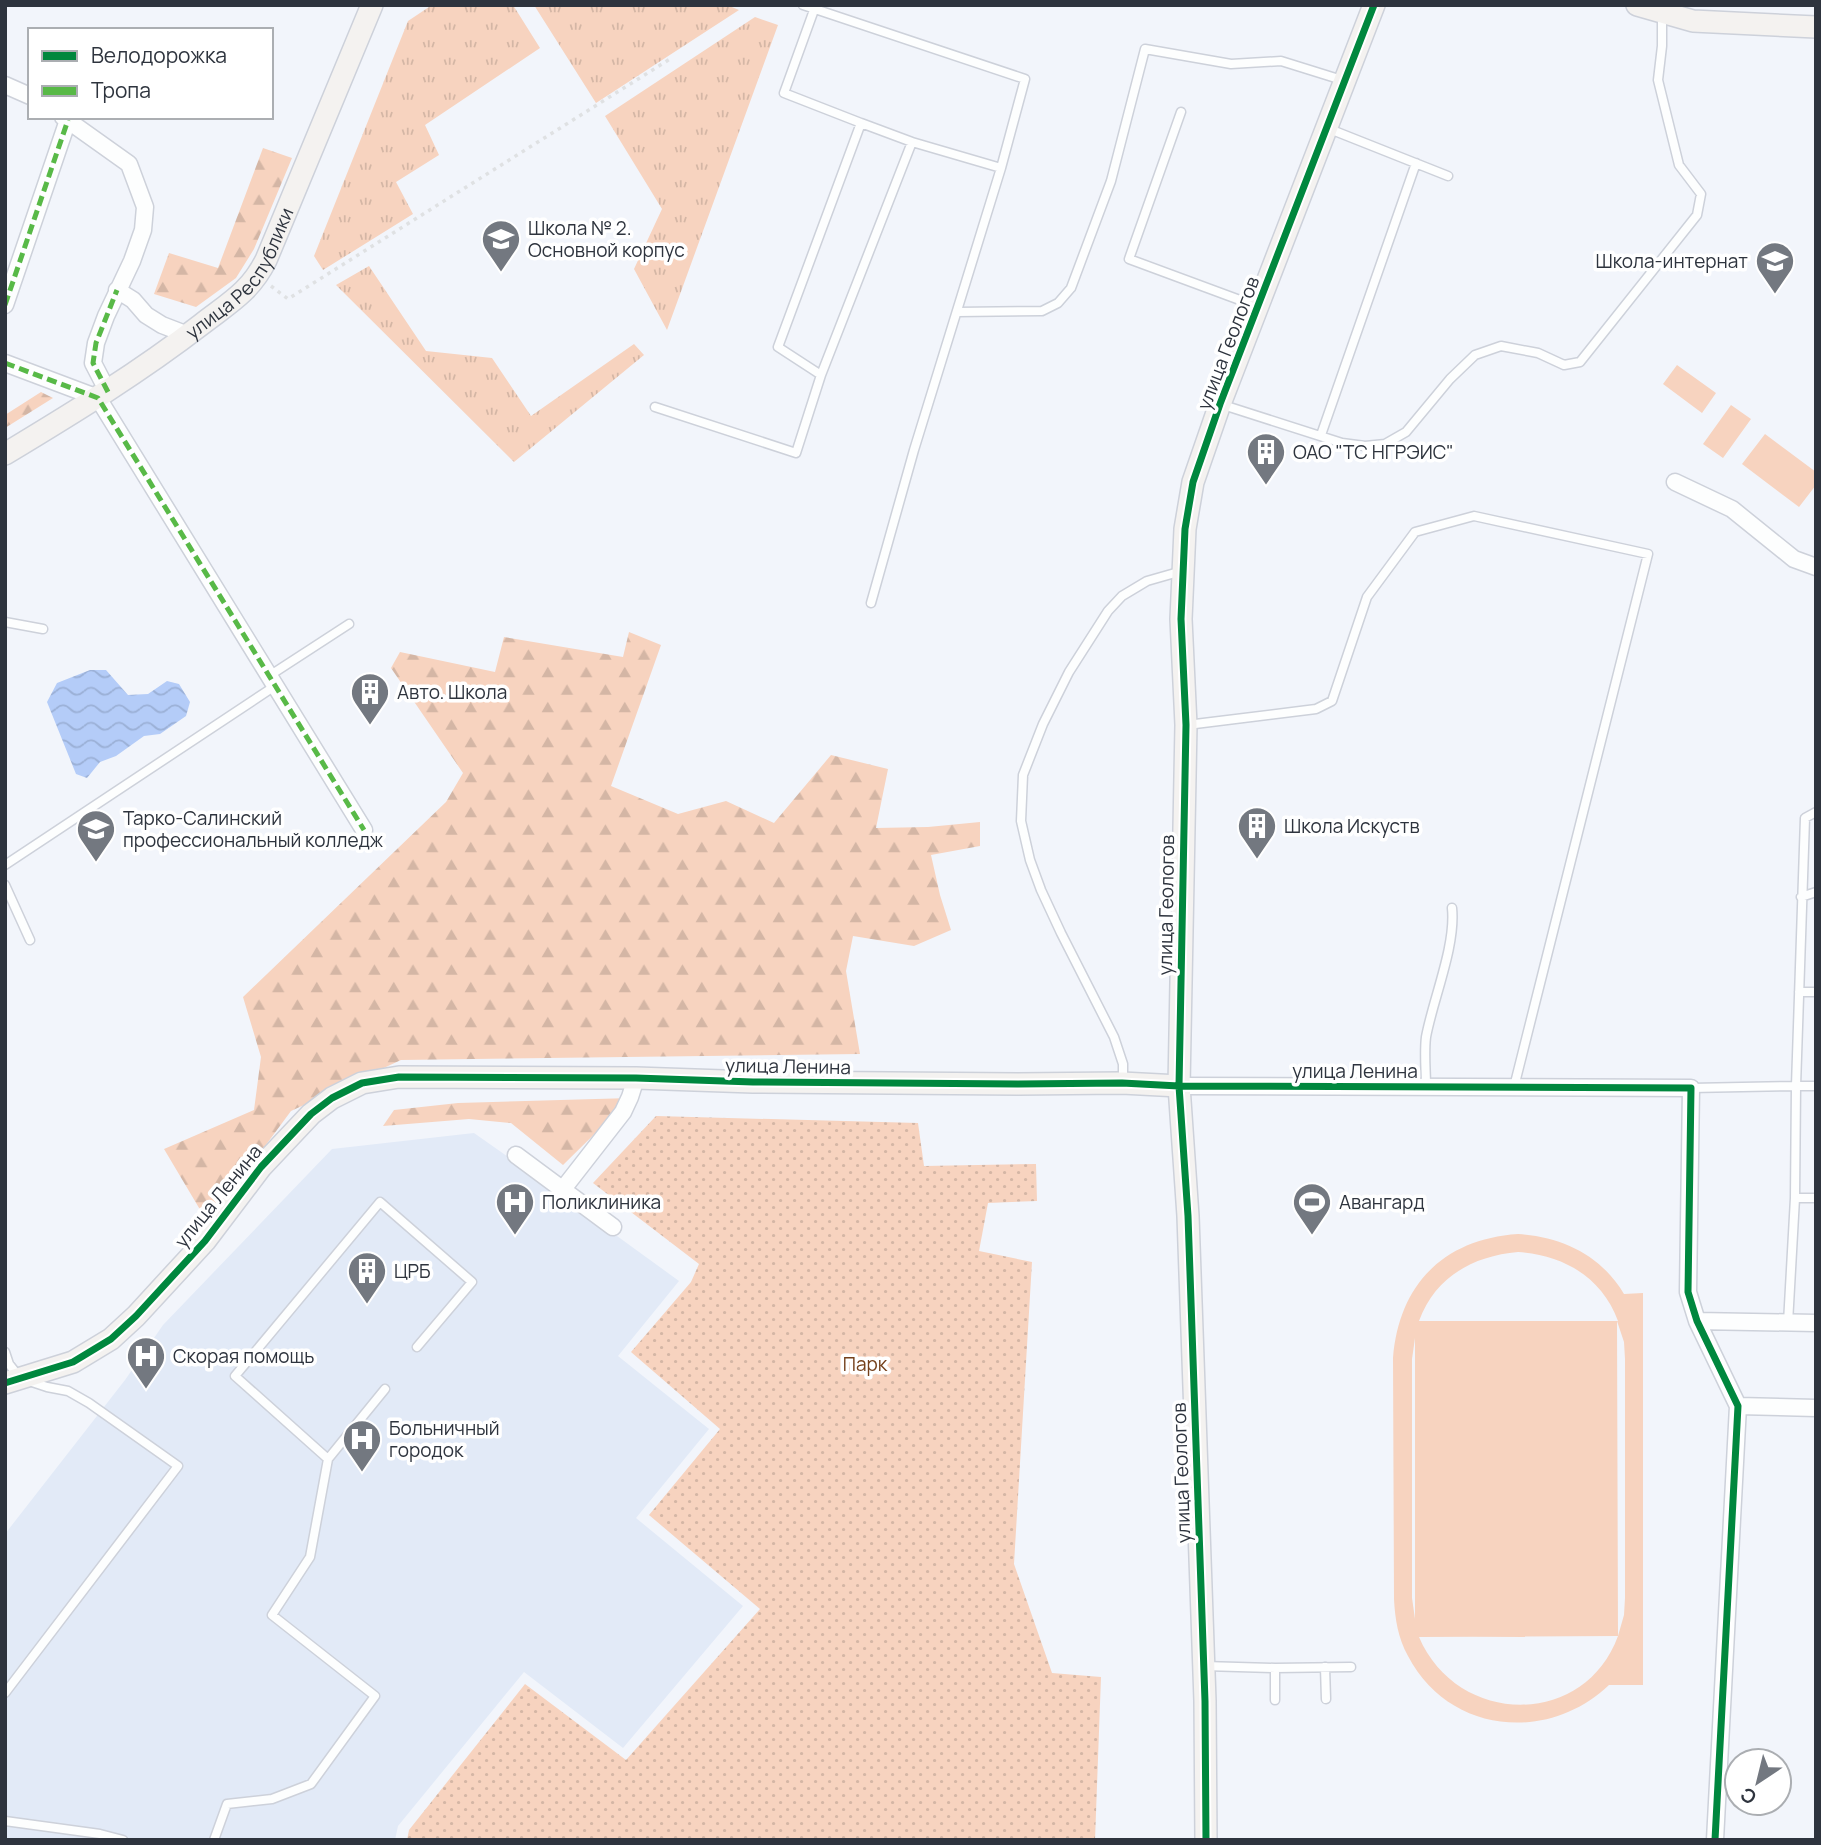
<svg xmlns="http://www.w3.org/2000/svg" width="1821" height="1845" font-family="Manrope,sans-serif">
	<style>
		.built { fill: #e2eaf7 }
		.grass { fill: url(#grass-tufts) }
		.forest { fill: url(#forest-firs) }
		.park { fill: url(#park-dots) }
		.garden { fill: #f7d3bf; fill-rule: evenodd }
		.water { fill: url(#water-waves) }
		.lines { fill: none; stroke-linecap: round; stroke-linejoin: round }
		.lane-casing { stroke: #cdd1da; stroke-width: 11 }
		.street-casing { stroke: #cdd1da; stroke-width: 19 }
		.secondary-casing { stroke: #cdd1da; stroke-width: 24 }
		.path { stroke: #dfe1e3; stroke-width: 3.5; stroke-dasharray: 3.5 5; stroke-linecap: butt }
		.lane { stroke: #fdfefe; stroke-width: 8 }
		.street { stroke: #fdfefe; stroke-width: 16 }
		.secondary { stroke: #f4f2f0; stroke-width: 21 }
		.quiet { stroke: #58b947; stroke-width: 5; stroke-dasharray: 10 5; stroke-linecap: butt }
		.cycleway-casing { stroke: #fff; stroke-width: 11 }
		.cycleway { stroke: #00873e; stroke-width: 7 }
		.labels { text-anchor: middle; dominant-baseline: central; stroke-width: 7; stroke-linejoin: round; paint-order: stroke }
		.poi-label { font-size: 19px; fill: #2e343e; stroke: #fff; text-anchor: start }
		.street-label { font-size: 19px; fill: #2e343e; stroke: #fff }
		.park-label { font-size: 19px; fill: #74401b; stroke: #fff }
	</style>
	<defs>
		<pattern id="grass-tufts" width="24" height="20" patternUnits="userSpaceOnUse" patternTransform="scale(1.75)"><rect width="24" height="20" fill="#f7d3bf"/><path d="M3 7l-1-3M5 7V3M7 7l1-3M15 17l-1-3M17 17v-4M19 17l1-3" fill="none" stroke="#d4b6a5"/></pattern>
		<pattern id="forest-firs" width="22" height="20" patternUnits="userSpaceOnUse" patternTransform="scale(1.75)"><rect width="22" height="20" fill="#f7d3bf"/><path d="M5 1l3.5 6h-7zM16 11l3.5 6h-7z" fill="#d4b6a5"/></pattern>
		<pattern id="park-dots" width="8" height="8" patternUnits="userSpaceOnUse" patternTransform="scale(1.75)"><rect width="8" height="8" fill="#f7d3bf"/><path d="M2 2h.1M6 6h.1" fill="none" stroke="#d4b6a5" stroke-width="1.8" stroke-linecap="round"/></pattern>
		<pattern id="water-waves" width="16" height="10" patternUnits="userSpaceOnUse" patternTransform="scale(1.75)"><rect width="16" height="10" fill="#b4ccf8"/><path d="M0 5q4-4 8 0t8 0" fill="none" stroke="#9bb0d6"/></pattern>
	</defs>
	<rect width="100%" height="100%" fill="#f2f5fb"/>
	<!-- built -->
	<path class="built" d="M474,1133L511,1159L679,1281L618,1356L709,1429L636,1518L743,1606L623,1748L524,1672L398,1826L395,1840H16L5,1838V1534L125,1380L163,1325L332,1149Z"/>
	<!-- grass -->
	<path class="grass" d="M432,5H513L540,48L425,125L439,155L396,182L413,214L323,270L314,256L408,21Z
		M534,5H727L739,10L596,103Z
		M755,17L778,25L667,330L634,269L662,209L605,116Z
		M369,266L426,351L492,358L531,416L634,344L644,355L514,462L336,285Z"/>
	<!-- forest -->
	<path class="forest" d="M263,148L292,158L254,249L236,278L196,307L154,294L169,253L218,268Z
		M41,392L53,398L5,428V415Z
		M629,632L661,645L611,786L678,814L726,801L774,823L831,755L888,769L876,828L928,827L980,822V846L931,855L940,895L951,930L914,946L853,936L846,971L860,1054L401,1060L291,1111L208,1223L164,1149L254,1110L261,1057L243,997L446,802L463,773L391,668L400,652L495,672L504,637L623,657Z
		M631,1098L563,1165L511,1123L469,1119L383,1126L394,1110L458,1103Z"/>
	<!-- park -->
	<path class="park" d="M656,1116L918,1123L924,1166L1036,1164L1037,1201L988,1203L979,1251L1032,1262L1014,1564L1052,1673L1101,1677L1095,1840H407L409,1830L525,1684L626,1760L760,1609L649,1515L720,1429L631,1352L691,1282L699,1264L593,1183Z"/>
	<!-- garden -->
	<path class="garden" d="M1677,365L1716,393L1702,413L1663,384Z
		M1731,405L1751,419L1723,458L1703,444Z
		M1765,434L1816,472V485L1799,507L1742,464Z
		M1518,1234C1562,1237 1601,1255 1624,1294L1643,1293V1685H1609C1547,1744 1448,1733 1408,1656C1398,1638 1395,1619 1394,1599L1393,1358C1399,1284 1444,1239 1518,1234ZM1518,1252C1563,1255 1602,1277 1618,1321H1419C1435,1277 1473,1256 1518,1252ZM1617,1321L1624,1342L1625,1359V1598L1624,1615L1618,1636ZM1415,1338V1619L1412,1598V1359ZM1618,1636C1584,1729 1457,1726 1419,1637Z"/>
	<!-- water -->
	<path class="water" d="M90,670H106L128,695L148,694L167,681L179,684L190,702L186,716L160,734L144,736L116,756L100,762L87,778L76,774L47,702L57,683Z"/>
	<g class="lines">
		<!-- lane casing -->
		<g class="lane-casing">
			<path id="lane" d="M803,5L1025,79L1001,168L912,142L861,123
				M1181,112L1129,259L1256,306
				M1327,128L1448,176
				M957,312L1042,311L1058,303L1071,288L1111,181L1145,49L1231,64L1281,61L1342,80
				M821,375L912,142
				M1220,404L1342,443L1365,446L1385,444L1406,432L1450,379L1475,355L1501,346L1538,353L1564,365L1580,362L1697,215L1701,194L1679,165L1658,80L1662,46V14
				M655,407L796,453L821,375L778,347L861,123L784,93L814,10
				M1321,435L1416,163
				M871,603L914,450L1001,168
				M5,622L43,629
				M269,676L349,624
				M1187,725L1316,709L1332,701L1367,597L1415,532L1474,516L1648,554L1514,1087
				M1816,812L1805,818L1796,1086H1816
				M5,865L275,686
				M5,885L30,940
				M1801,897L1816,892
				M1799,992H1816
				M1123,1081V1064L1114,1037L1061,933L1041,890L1030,860L1021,821L1023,775L1043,724L1069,672L1108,611L1122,596L1147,581L1182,571
				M1426,1087C1426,1071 1424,1053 1426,1037C1433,999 1456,946 1452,908
				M1691,1088L1796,1086L1795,1198L1788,1323
				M1795,1198H1816
				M5,1352L9,1364L20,1378L47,1387L68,1391L89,1403L178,1466L5,1693
				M328,1459L235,1376L380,1202L472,1282L417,1347
				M1204,1666L1275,1668L1351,1667
				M1325,1667L1326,1699
				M1275,1668V1700
				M5,1821L100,1834L123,1840
				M214,1840L227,1804L272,1799L311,1784L375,1696L272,1615L310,1557L328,1459L385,1389"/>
		</g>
		<!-- street casing -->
		<g class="street-casing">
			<path id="street" d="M5,85L30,96
				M63,117L129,164L145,207L143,230L132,261L106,316L96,343L93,363L108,392
				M117,290L133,300L146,315L162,325L188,335
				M5,305L68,120
				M5,363L98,398L364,830
				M1675,482L1732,509L1794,559L1816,567
				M1179,1086L1691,1088L1688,1292L1697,1321L1738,1406L1715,1840
				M516,1155L613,1227
				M563,1189L623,1112L630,1097L636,1078
				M1697,1321L1816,1323
				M1738,1406L1816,1408"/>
		</g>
		<!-- secondary casing -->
		<g class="secondary-casing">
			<g id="secondary">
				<path d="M1637,5L1693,21L1816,27"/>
				<path id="s1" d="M5,454C73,413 140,372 202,324C229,303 250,292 266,260L372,5"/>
				<path d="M5,1383L73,1362L111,1339L136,1316L205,1241L261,1167L311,1114L332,1098L362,1083L399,1077L636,1078L753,1082L1018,1084L1122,1083L1179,1086"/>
				<path d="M1206,1840L1205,1701L1188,1216L1179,1086L1186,725L1181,619L1185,529L1193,482L1220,404L1374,5"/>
			</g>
		</g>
		<!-- path -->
		<path class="path" d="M271,286L288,299L670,59"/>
		<!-- lane -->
		<use href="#lane" class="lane"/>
		<!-- street -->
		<use href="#street" class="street"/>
		<!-- secondary -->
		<use href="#secondary" class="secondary"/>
		<!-- quiet -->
		<path class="quiet" d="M5,305L68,120
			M5,363L98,398L364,830
			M108,392L93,363L96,343L117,290"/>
		<!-- cycleway casing -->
		<g class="cycleway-casing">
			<path id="cycleway" d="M5,1383L73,1362L111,1339L136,1316L205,1241L261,1167L311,1114L332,1098L362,1083L399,1077L636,1078L753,1082L1018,1084L1122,1083L1179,1086L1691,1088L1688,1292L1697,1321L1738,1406L1715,1840
				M1206,1840L1205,1701L1188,1216L1179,1086L1186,725L1181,619L1185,529L1193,482L1220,404L1374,5"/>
		</g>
		<!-- cycleway -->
		<use href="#cycleway" class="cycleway"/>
	</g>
	<!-- icons -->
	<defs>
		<g id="school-pin" transform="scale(2.0125)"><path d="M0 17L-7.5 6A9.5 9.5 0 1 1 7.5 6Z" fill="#737880" stroke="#fff"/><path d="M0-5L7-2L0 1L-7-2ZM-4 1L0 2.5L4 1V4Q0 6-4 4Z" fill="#fff"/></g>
		<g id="building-pin" transform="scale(2.0125)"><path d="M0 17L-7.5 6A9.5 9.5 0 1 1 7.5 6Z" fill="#737880" stroke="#fff"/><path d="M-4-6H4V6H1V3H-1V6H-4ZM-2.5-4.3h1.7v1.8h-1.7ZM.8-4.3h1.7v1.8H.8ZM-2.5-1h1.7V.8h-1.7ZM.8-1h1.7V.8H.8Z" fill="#fff"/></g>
		<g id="university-pin" transform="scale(2.0125)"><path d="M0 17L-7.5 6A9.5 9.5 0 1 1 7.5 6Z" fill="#737880" stroke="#fff"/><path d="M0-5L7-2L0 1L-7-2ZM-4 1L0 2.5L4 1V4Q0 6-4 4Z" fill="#fff"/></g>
		<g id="hospital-pin" transform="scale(2.0125)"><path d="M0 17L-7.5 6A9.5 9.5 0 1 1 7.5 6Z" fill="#737880" stroke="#fff"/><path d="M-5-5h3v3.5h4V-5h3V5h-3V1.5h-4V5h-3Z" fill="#fff"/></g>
		<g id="stadium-pin" transform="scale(2.0125)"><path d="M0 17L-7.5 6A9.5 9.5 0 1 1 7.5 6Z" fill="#737880" stroke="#fff"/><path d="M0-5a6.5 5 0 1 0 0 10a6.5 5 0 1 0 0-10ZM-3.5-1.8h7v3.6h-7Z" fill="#fff"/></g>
	</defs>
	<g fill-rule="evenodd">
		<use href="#school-pin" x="501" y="239"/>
		<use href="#school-pin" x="1775" y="261"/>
		<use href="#building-pin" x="1266" y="452"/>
		<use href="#building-pin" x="370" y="692"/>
		<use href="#building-pin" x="1257" y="826"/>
		<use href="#university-pin" x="96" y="829"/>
		<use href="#hospital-pin" x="515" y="1202"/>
		<use href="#stadium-pin" x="1312" y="1202"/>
		<use href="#building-pin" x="367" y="1271"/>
		<use href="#hospital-pin" x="146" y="1356"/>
		<use href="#hospital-pin" x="362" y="1439"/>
	</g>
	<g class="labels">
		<!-- poi labels -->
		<g class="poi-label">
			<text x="528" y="228">Школа № 2.<tspan x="528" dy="22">Основной корпус</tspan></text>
			<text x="1748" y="261" text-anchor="end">Школа-интернат</text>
			<text x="1293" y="452">ОАО "ТС НГРЭИС"</text>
			<text x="397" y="692">Авто. Школа</text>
			<text x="123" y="818">Тарко-Салинский<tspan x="123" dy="22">профессиональный колледж</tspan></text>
			<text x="1284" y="826">Школа Искуств</text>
			<text x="542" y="1202">Поликлиника</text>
			<text x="1339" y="1202">Авангард</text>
			<text x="394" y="1271">ЦРБ</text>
			<text x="173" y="1356">Скорая помощь</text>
			<text x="389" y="1428">Больничный<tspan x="389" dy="22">городок</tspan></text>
		</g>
		<!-- street labels -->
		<g class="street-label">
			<text stroke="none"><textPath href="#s1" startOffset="301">улица Республики</textPath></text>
			<text transform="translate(1228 343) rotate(-69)">улица Геологов</text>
			<text transform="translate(1166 905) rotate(-89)">улица Геологов</text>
			<text transform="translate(788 1066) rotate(1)">улица Ленина</text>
			<text x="1355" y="1071">улица Ленина</text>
			<text transform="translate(218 1196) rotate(-51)">улица Ленина</text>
			<text transform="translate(1181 1473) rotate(-92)">улица Геологов</text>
		</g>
		<!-- park labels -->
		<g class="park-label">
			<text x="865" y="1364">Парк</text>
		</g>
	</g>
	<!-- border -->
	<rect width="1821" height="1845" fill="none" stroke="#2e343e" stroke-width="14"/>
	<!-- legend -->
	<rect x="28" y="28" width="245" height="91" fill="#ffffff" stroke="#abaeb2" stroke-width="2"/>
	<rect x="42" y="51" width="35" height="10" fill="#00873e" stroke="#abaeb2" stroke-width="2"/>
	<text x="91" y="63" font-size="21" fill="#2e343e">Велодорожка</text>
	<rect x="42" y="86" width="35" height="10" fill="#58b947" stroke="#abaeb2" stroke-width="2"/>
	<text x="91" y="98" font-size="21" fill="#2e343e">Тропа</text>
	<!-- north arrow -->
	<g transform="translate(1758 1782) rotate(215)"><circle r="33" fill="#ffffff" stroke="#abaeb2" stroke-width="2"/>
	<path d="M0-5L12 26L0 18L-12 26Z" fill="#737880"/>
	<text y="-10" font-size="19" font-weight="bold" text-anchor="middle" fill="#2e343e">С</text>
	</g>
</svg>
